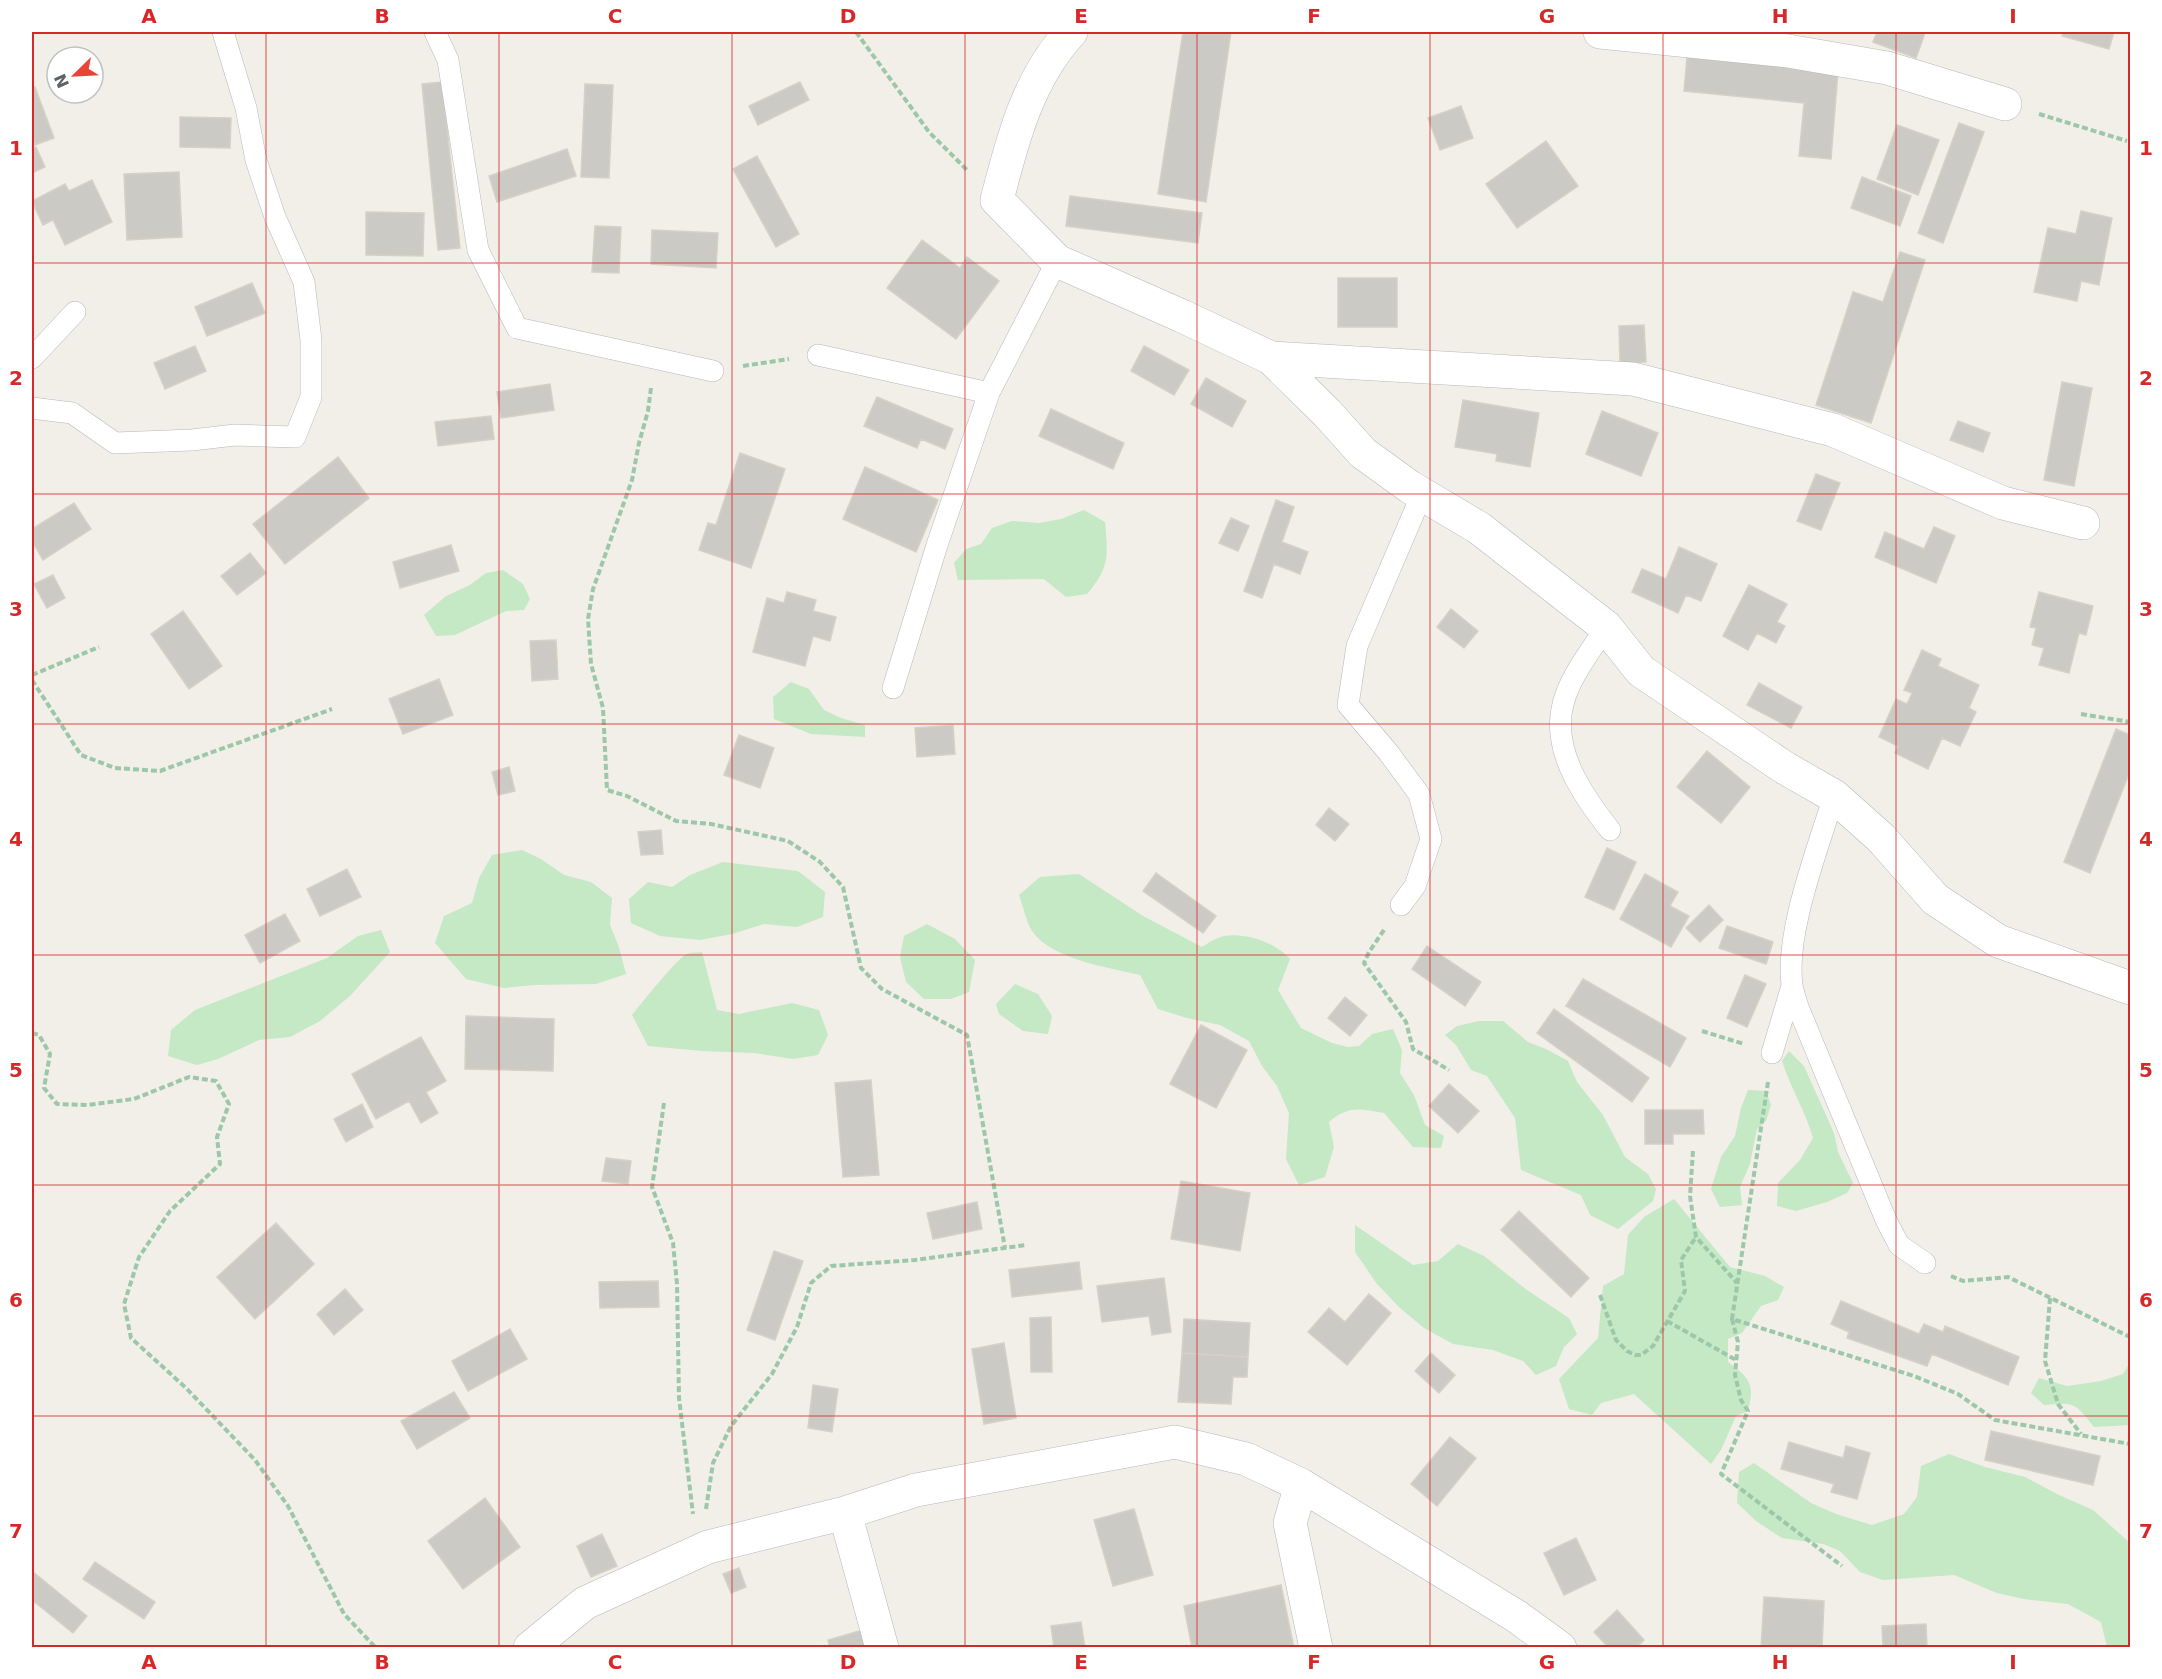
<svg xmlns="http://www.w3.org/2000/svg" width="2162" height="1679" font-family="'DejaVu Sans',sans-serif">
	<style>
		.green { fill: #c5e8c5 }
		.building { fill: #cccac5; stroke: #d6d1c6; stroke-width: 1.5 }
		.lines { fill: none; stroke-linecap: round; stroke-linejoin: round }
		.service-casing { stroke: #b5b8bc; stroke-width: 22 }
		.minor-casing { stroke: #b5b8bc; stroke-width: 34 }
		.path { stroke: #9cc7a9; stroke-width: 4; stroke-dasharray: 6 3; stroke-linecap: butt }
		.service { stroke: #fff; stroke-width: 21 }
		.minor { stroke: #fff; stroke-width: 33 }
		.grid { fill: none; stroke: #d62828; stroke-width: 1.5; stroke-opacity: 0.55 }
		.neatline { fill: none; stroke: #d62828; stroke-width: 2 }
		.grid-label { font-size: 20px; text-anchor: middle; font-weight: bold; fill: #d62828 }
	</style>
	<rect width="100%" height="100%" fill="#f1efe8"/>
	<!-- green -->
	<path class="green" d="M1084,510L1105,522C1108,556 1110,567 1087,594L1066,597L1044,579L958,580L954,563L966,549L981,544L992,528L1012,521L1039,523L1061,519Z
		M503,570L523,584L530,599L524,610L506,611L455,635L436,636L424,615L446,596L470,585L486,573Z
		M791,682L809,689L824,710L841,718L865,725V737L811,734L774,719L773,697Z
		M522,850L541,859L564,875L591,882L612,898L610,925L619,947L626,974L596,984L534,985L504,988L466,979L435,943L444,916L472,903L479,878L492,855Z
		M723,862L798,871L825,892L823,917L797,927L764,924L732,934L700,940L660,936L631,923L629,899L648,882L672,887L690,875Z
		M1079,874L1143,916L1202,947C1208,943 1216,938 1224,936C1245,932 1277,943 1290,959L1278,990L1301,1028L1332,1043L1348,1047L1359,1046L1372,1034L1393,1029L1402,1050L1400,1073L1414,1095L1425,1125L1444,1136L1441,1148L1413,1147L1384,1113C1360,1109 1349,1105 1329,1122L1334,1147L1325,1177L1299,1185L1286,1159L1289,1113L1277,1086L1262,1066L1249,1041L1220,1025L1187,1018L1158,1009L1140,975C1107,967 1053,960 1032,931C1026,921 1023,906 1019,895L1040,877Z
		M927,924L955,939L975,960L969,992L951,999H924L906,982L900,957L904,936Z
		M381,930L390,952L350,996L320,1021L290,1037L259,1040L218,1059L197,1065L168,1056L171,1030L195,1010L327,958L358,936Z
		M702,952L717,1010L739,1014L792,1003L819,1010L828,1035L818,1055L793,1059L754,1053L702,1051L648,1046L632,1015C641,1004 678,957 687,954C691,952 697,953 702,952Z
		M1015,984L1038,994L1052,1016L1048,1034L1023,1031L999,1014L996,1004Z
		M1479,1021H1503L1528,1042L1546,1049L1568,1061L1577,1082L1603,1115L1625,1157L1648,1174L1656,1189L1653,1201L1618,1229L1590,1215L1581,1195L1521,1170L1515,1118L1487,1076L1471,1070L1456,1045L1445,1035L1457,1026Z
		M1789,1051L1804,1066L1834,1133L1838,1152L1853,1183L1847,1193L1827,1202L1796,1211L1777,1206L1778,1183L1800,1160L1813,1138C1805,1110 1791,1089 1782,1061Z
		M1748,1090L1766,1091L1771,1105L1766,1121L1757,1129L1750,1164L1740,1187L1742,1205L1720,1207L1711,1189L1721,1157L1735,1136L1741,1108Z
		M1674,1199L1730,1267L1765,1276L1784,1287L1778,1300L1761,1306L1742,1333L1728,1339V1362C1750,1378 1755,1384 1748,1411L1736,1416L1721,1450L1711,1464L1634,1394L1601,1403L1592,1415L1569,1409L1559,1379L1598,1338L1603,1286L1624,1274L1628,1235L1644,1217Z
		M1355,1225L1413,1265L1438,1261L1458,1244L1484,1256L1527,1290L1569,1318L1577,1334L1564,1347L1556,1366L1536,1375L1523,1361L1493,1350L1453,1344L1424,1328L1400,1308L1377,1284L1355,1252Z
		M2130,1363V1425L2094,1427C2075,1402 2074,1402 2044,1405L2031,1393L2039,1378L2067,1386L2101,1381L2123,1374Z
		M1949,1454L1985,1467L2025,1477L2059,1495L2093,1510L2130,1543V1647H2107L2101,1622L2068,1604L2024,1599L1997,1593L1954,1575L1883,1580L1860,1572L1840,1551L1823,1544L1782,1538L1756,1521L1737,1503L1739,1472L1754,1463L1811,1503L1836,1514L1872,1525L1904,1514L1917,1497L1921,1466Z"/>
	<!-- building -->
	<path class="building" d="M1183,32H1231L1206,202L1158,194Z
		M1877,32H1921L1925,33L1916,58L1873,42Z
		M2063,32H2114L2109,49L2062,36Z
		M1687,57L1838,71L1831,159L1799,156L1804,103L1684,91Z
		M442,82L460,248L438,250L422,84Z
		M800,82L809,100L758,125L749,106Z
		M585,84L613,85L609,178L581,177Z
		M35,87L54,138L35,145L32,137V88Z
		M1461,106L1473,138L1440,150L1428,118Z
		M180,117L231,118L230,148L180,147Z
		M1959,123L1984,132L1943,243L1918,233Z
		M1897,125L1939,140L1918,195L1877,179Z
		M1546,141L1578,186L1517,228L1486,184Z
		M36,147L45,167L32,173V149Z
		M567,149L576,176L497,202L489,176Z
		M757,156L799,234L776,247L733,169Z
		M179,172L182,237L127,240L124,174Z
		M1862,177L1911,196L1900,226L1851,208Z
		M92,180L112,222L65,245L53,220L43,225L32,201L65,184L69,191Z
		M1070,196L1202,213L1198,243L1066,226Z
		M2081,211L2112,218L2099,285L2081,281L2077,301L2034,292L2048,228L2076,234Z
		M366,212L424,213L423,256L366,255Z
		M595,226L621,227L619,273L592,272Z
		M652,230L718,233L716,268L651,264Z
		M922,240L960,268L967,257L999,281L956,339L887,288Z
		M1900,252L1925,260L1871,423L1816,405L1853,292L1883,302Z
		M1338,278H1397V327H1338Z
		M252,283L265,313L207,336L195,307Z
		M1644,325L1646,362L1620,363L1619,326Z
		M195,346L206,371L165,389L154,363Z
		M1144,346L1189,370L1174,395L1131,371Z
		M1206,378L1246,401L1232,427L1191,404Z
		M2062,382L2092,388L2074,486L2044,480Z
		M550,384L554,410L501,418L497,392Z
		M877,397L953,429L945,449L921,439L917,448L864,426Z
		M1463,400L1539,413L1530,467L1496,461L1497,454L1455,447Z
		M1051,409L1124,443L1113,469L1039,436Z
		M1602,411L1658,433L1641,476L1586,454Z
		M491,416L494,439L438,446L435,422Z
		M1958,421L1990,433L1983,452L1950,440Z
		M740,453L785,469L751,568L699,550L708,523L716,525Z
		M338,457L369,498L285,564L253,524Z
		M865,467L938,500L916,552L843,519Z
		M1816,474L1840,483L1821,530L1797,521Z
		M1276,500L1294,507L1282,542L1308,552L1300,574L1274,564L1262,598L1244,591Z
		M74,503L91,529L43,560L32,541V529Z
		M1231,518L1249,526L1238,551L1219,543Z
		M1934,527L1955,536L1936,583L1875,557L1885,532L1924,549Z
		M451,545L459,571L400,588L393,562Z
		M1679,547L1717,564L1701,601L1686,595L1678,613L1632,592L1642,569L1666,579Z
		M250,553L266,573L237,595L221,576Z
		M53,575L65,598L47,608L34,584Z
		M1749,585L1787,604L1777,622L1785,626L1776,643L1757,633L1748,650L1723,636Z
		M787,592L816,600L813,611L836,617L830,641L813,636L805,666L753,652L767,598L784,603Z
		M2039,592L2093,606L2086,635L2079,633L2069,673L2039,665L2044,648L2032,645L2036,628L2030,627Z
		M1451,609L1478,631L1464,648L1437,627Z
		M183,611L222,666L189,689L151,634Z
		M556,640L558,679L532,681L530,641Z
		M1922,650L1941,659L1938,666L1979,685L1969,708L1976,712L1960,746L1942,738L1928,769L1895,753L1898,746L1879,737L1896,699L1907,704L1912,693L1904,690Z
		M439,679L453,715L403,734L389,699Z
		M1759,683L1802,707L1791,728L1747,705Z
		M953,725L955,754L917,757L915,728Z
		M2116,729L2130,735V771L2090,873L2064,862Z
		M739,735L774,748L760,788L724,775Z
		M1707,751L1750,787L1721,823L1677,787Z
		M509,767L515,791L498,795L492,772Z
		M1329,808L1349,824L1335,841L1316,825Z
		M661,830L663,854L641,855L638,832Z
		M1607,848L1636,862L1614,910L1585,897Z
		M347,869L361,897L320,916L307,889Z
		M1156,873L1216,916L1203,933L1143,891Z
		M1645,874L1678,892L1670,906L1689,916L1671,947L1620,919Z
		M1709,905L1723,920L1700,942L1686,928Z
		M285,914L300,941L260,963L245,935Z
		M1727,926L1773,942L1766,964L1719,948Z
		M1427,946L1481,982L1465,1006L1412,969Z
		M1745,975L1766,984L1747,1027L1727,1018Z
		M1583,979L1686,1038L1670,1067L1566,1006Z
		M1345,997L1367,1015L1350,1036L1328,1018Z
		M1554,1009L1649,1078L1632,1102L1537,1033Z
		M466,1016L554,1019L553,1071L465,1069Z
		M1201,1025L1247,1050L1216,1108L1170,1084Z
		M421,1037L446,1081L426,1092L438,1113L421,1123L409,1101L376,1119L352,1074Z
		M871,1080L879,1175L843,1177L835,1083Z
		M1449,1084L1479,1111L1458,1133L1429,1106Z
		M362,1104L373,1127L346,1142L334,1119Z
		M1645,1110H1703L1704,1134H1673V1144H1645Z
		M606,1158L631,1161L628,1184L602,1181Z
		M1181,1181L1250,1193L1240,1251L1171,1239Z
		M977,1202L982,1229L933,1239L927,1213Z
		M1519,1211L1589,1278L1571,1297L1501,1230Z
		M276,1223L314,1264L255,1319L217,1277Z
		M774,1251L803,1261L775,1340L747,1330Z
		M1079,1262L1082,1289L1012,1297L1009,1270Z
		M1164,1278L1171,1332L1152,1335L1149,1316L1102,1322L1097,1286Z
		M658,1281L659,1307L600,1308L599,1282Z
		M345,1289L363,1310L334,1335L317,1314Z
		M1369,1294L1391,1313L1347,1365L1308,1332L1329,1308L1345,1322Z
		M1841,1301L1919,1334L1924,1324L1943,1332L1945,1326L2019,1357L2008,1385L1932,1354L1927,1366L1847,1338L1849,1332L1831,1324Z
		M1051,1317L1052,1372H1031L1030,1318Z
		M1184,1319L1250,1323L1248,1357L1182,1353Z
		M510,1329L527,1359L468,1391L452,1361Z
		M1004,1343L1016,1418L984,1424L972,1349Z
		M1182,1353L1248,1357L1247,1377H1233L1231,1404L1178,1402Z
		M1431,1353L1455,1375L1439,1393L1415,1371Z
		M813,1385L838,1389L832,1432L808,1428Z
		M454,1392L470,1418L417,1449L401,1421Z
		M1991,1431L2100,1456L2093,1485L1985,1460Z
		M1450,1437L1476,1458L1437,1506L1411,1484Z
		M1789,1442L1843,1458L1846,1446L1870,1453L1857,1499L1831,1492L1834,1484L1781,1469Z
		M485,1498L520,1547L463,1589L428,1541Z
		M1134,1509L1153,1575L1113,1586L1094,1520Z
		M602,1534L617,1566L591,1577L577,1546Z
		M1576,1538L1596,1580L1564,1595L1544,1553Z
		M95,1562L155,1602L144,1619L83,1579Z
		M739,1568L746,1587L731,1593L723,1574Z
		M32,1571L87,1616L73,1633L32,1600Z
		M1281,1585L1294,1648H1192L1184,1606Z
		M1764,1597L1824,1601L1822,1648H1761Z
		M1617,1610L1644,1640L1636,1648H1609L1594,1632Z
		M1081,1622L1085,1648H1054L1051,1626Z
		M1926,1624L1927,1648H1883L1882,1626Z
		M863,1630L869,1648H830L828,1640Z"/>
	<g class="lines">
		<!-- service casing -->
		<g class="service-casing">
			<path id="service" d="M435,32L448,60L478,250L517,328L713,371
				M818,355L989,393
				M32,358L75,312
				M32,408L72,413L115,443L192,440L235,435L295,437L311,397V340L304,282L275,217L256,160L246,108L223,32
				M1606,627C1591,651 1570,676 1563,704C1551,750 1583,796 1610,830
				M893,688L937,545L989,393L1057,261
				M1834,796C1818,848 1785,932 1792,985C1793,992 1796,1000 1798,1007L1886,1220L1899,1245L1925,1263
				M1401,905L1415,886L1431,839L1419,794L1388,752L1348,705L1357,646L1422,494
				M1772,1053L1792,986"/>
		</g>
		<!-- minor casing -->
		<g class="minor-casing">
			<path id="minor" d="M1071,32C1028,78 1012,141 997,200L1057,261L1182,316L1271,358L1327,413L1363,453L1410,487L1479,528L1606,627L1641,671L1785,768L1834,796L1881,838L1935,899L1998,941L2130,988
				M1600,32L1788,51L1887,68L2005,104
				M1271,358L1633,379L1833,430L2003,503L2083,523
				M1301,1485L1290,1523L1316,1648
				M845,1513L882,1648
				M530,1648L585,1603L708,1547L845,1513L916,1490L1175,1442L1246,1459L1301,1485L1516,1616L1560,1648"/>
		</g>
		<!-- path -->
		<path class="path" d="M856,32L929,132L968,171
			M2039,114L2127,141
			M743,366L789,359
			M651,388L648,411L639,443L632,480L593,589L588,619L591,664L603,708L607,790L627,796L676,821L711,824L788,841L820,862L843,887L861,968L882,989L967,1035L1005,1248
			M32,675L99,647
			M32,680L81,755L115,768L160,771L332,709
			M2081,714L2130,722
			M1384,930L1369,952L1364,963L1406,1022L1413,1049L1449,1070
			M1702,1031L1744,1044
			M32,1033L39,1035L50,1054L44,1088L57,1104L87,1105L134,1099L189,1077L216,1081L229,1104L217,1137L220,1164L170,1211L139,1257L124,1304L131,1338L185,1387L255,1460L288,1506L344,1614L376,1648
			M1768,1082L1732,1319L1914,1376L1958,1394L1995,1420L2130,1444
			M664,1103L652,1187L673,1243L677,1284L679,1398L693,1514
			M1693,1151L1690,1196L1696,1237L1737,1283
			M1951,1276L1963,1281L2008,1277L2130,1337
			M1600,1295L1616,1340L1627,1351L1635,1355H1641L1653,1346L1685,1291L1681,1260L1696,1237
			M2050,1298L2045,1361L2058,1404L2081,1434
			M1732,1319L1738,1342L1735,1375L1741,1400L1748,1411L1721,1474L1842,1566
			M1667,1321L1736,1360
			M706,1509L713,1463L731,1426L772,1374L797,1327L811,1283L831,1266L915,1260L1026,1245"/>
		<!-- service -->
		<use href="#service" class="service"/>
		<!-- minor -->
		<use href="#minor" class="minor"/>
	</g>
	<!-- grid -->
	<path class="grid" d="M266,32V1648M499,32V1648M732,32V1648M965,32V1648M1197,32V1648M1430,32V1648M1663,32V1648M1896,32V1648M32,263H2130M32,494H2130M32,724H2130M32,955H2130M32,1185H2130M32,1416H2130"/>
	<!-- border -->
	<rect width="2162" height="1679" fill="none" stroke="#ffffff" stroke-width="66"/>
	<!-- north arrow -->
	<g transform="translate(75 75) rotate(246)"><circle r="28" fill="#ffffff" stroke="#bfc1c3" stroke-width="1.5"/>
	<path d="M0-4.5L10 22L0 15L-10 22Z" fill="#ea4335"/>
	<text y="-9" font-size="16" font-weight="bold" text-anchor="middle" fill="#5f6368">N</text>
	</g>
	<rect x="33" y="33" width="2096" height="1613" class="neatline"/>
	<g class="grid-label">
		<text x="149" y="23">A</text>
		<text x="382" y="23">B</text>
		<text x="615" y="23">C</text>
		<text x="848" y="23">D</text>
		<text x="1081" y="23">E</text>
		<text x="1314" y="23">F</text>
		<text x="1547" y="23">G</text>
		<text x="1780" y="23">H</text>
		<text x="2013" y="23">I</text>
		<text x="16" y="155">1</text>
		<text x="2146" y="155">1</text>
		<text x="16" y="385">2</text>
		<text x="2146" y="385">2</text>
		<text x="16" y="616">3</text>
		<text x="2146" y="616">3</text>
		<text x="16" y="846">4</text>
		<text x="2146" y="846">4</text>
		<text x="16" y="1077">5</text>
		<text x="2146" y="1077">5</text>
		<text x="16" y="1307">6</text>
		<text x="2146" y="1307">6</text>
		<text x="16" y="1538">7</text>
		<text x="2146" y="1538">7</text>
		<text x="149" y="1669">A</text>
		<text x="382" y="1669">B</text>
		<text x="615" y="1669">C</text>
		<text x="848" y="1669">D</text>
		<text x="1081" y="1669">E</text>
		<text x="1314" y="1669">F</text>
		<text x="1547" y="1669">G</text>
		<text x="1780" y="1669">H</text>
		<text x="2013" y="1669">I</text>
	</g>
</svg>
